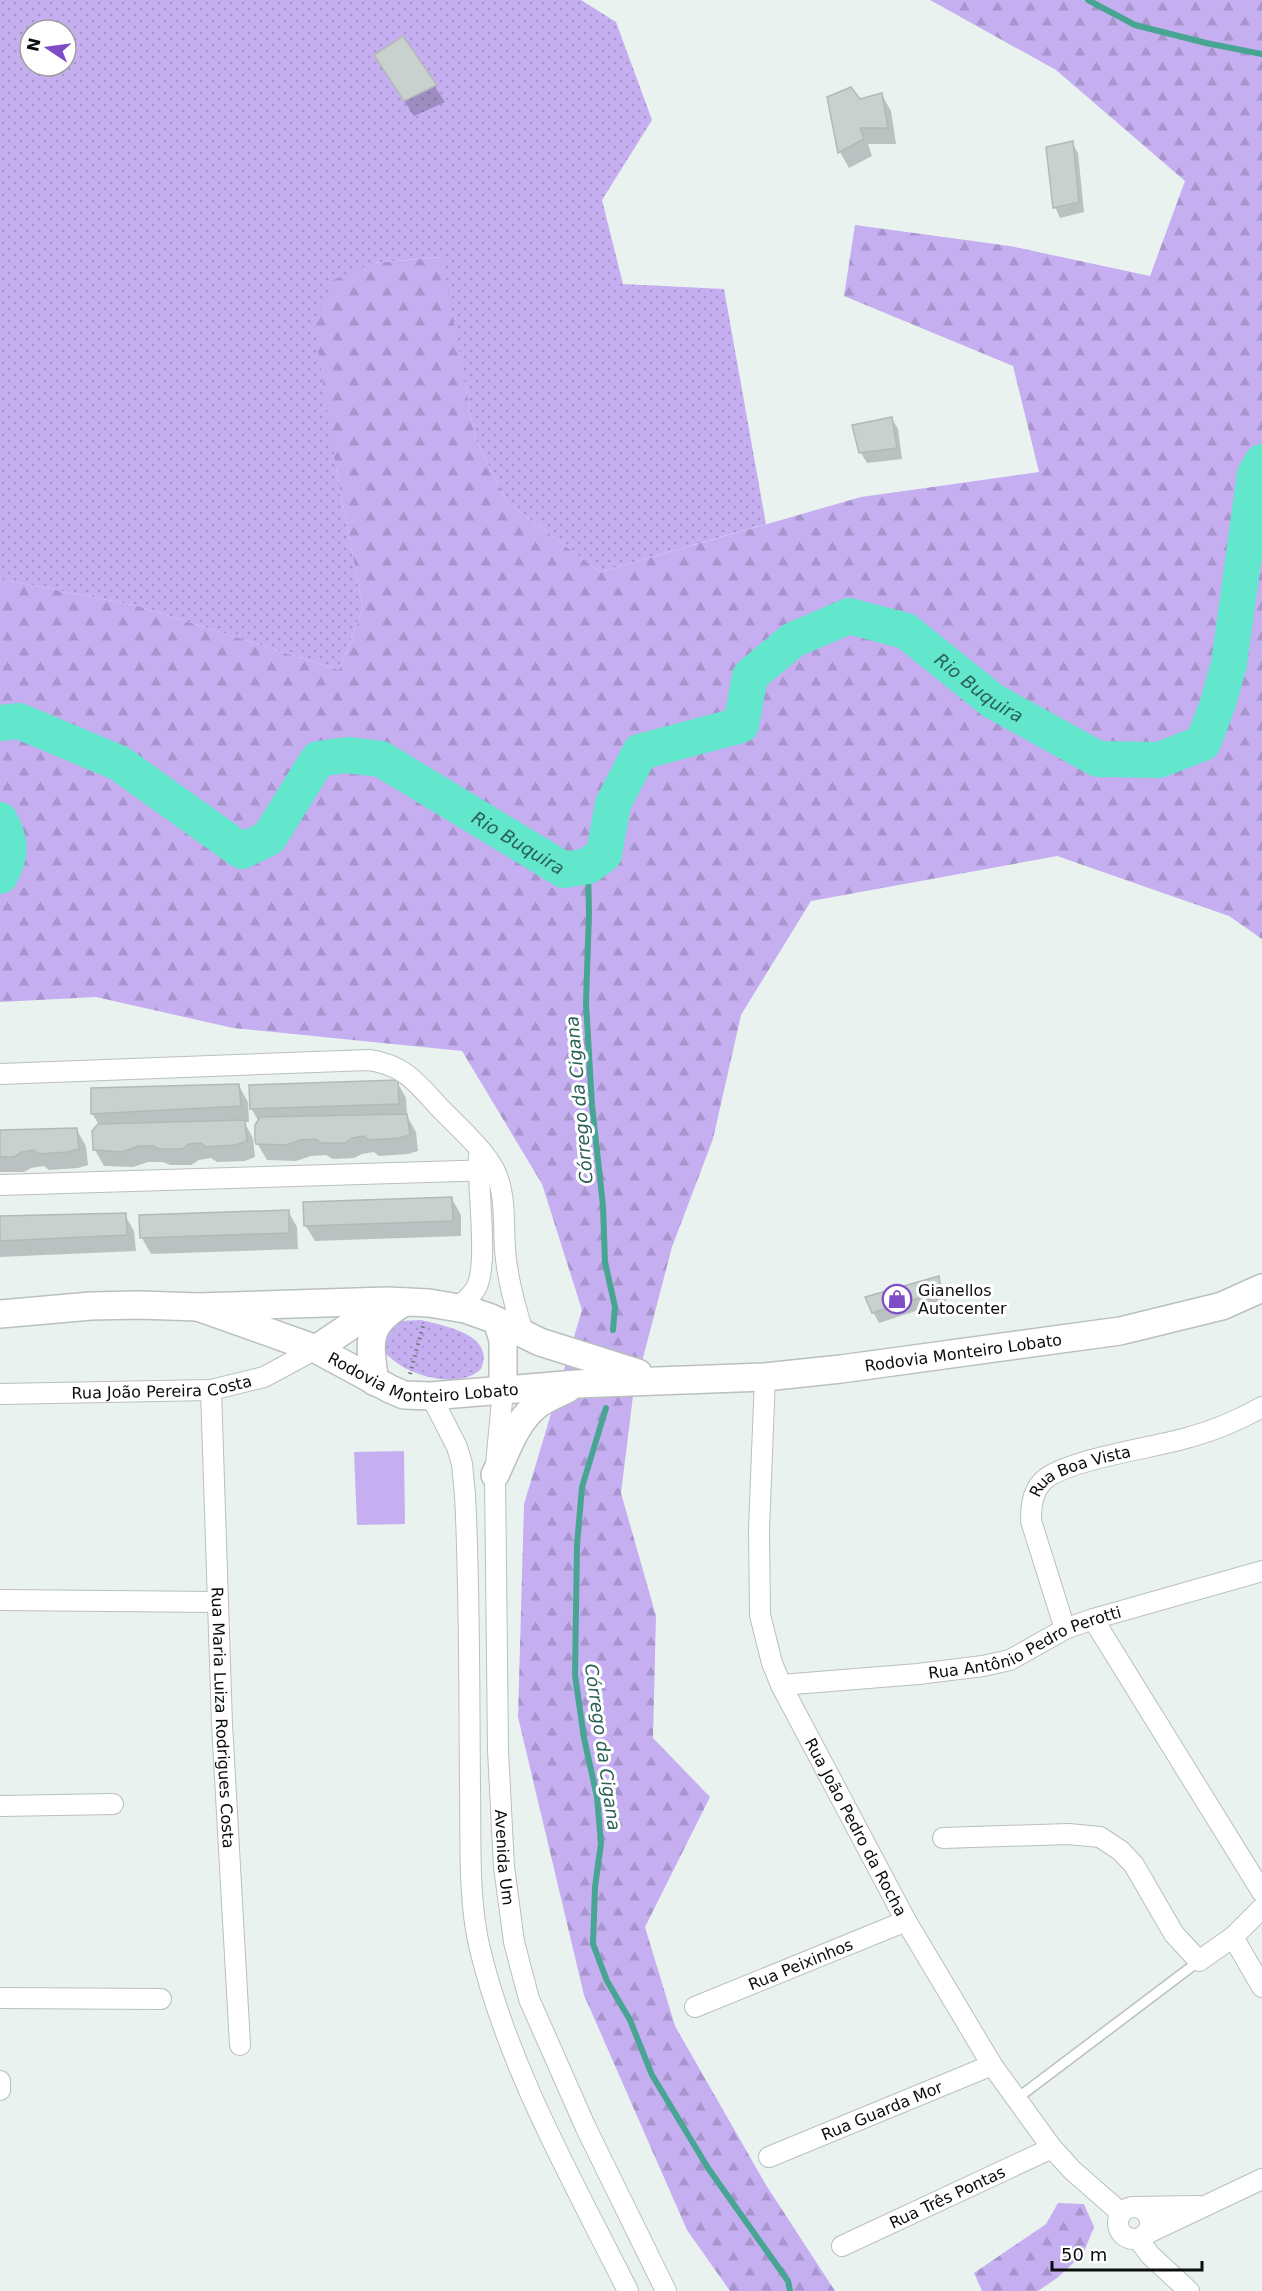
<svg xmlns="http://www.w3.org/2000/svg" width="1262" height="2291" font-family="'DejaVu Sans',sans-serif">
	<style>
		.grass { fill: url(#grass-dots); fill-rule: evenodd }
		.forest { fill: url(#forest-firs) }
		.park { fill: #c5aff1 }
		.shadow { fill: #0003 }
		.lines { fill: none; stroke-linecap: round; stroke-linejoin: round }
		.stream { stroke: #48a593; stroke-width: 6 }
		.river { stroke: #62e6cc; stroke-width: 36 }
		.building { fill: #c9d1cf; stroke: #b2b9b7; stroke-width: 1.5 }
		.lane-casing { stroke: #b9c0be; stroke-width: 12 }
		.street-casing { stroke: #b9c0be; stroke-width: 22 }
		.secondary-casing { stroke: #b9c0be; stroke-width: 30 }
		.path { stroke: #737977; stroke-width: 4; stroke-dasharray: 1.5 4.5; stroke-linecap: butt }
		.lane { stroke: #fff; stroke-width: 9 }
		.street { stroke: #fff; stroke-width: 20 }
		.secondary { stroke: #fff; stroke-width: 27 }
		.labels { text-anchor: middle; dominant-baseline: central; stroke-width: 6; stroke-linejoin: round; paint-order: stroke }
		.poi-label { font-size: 16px; fill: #0b0e0d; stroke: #fff; text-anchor: start }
		.street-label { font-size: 16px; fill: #0b0e0d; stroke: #fff }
		.water-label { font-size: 18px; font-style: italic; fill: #2a6056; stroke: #fff }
	</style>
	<defs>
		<pattern id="grass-dots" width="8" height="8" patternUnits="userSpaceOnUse" patternTransform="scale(1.5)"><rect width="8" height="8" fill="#c5aff1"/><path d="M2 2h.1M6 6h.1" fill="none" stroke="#a895cd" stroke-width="1.8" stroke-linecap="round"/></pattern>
		<pattern id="forest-firs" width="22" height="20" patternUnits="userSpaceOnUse" patternTransform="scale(1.5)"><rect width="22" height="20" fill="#c5aff1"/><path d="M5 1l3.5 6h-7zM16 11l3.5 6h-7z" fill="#a895cd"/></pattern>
	</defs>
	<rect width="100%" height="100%" fill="#eaf2f0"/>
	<!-- grass -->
	<path class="grass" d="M0,0H581L616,22L652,120L602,200L623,284L724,289L766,524L600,572L507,502L475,438L441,257L373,263L336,468L363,609L339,670L138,606L0,579ZM30,30H66V66H30Z
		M421,1320C444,1326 496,1334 481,1369C462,1387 426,1379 405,1368C397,1364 389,1356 382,1351L383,1331L400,1321Z"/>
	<!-- forest -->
	<path class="forest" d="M930,0H1262V939L1229,916L1057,856L811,901L741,1015L713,1139L672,1247L633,1396L621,1493L656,1616L653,1738L710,1797L645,1927L675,2026L766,2185L835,2291H730L687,2230L584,1995L518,1717L524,1504L582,1310L542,1184L462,1051L233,1028L96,997L0,1002V579L138,606L339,670L363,609L336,468L314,324L333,280L373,263L442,257L475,438L507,502L600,572L861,497L1039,472L1013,366L844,296L855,225L1010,246L1150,276L1185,181L1056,70Z
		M1058,2203L1084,2204L1094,2227L1083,2254L1057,2278L1038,2291H982L974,2273L1046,2224Z"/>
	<!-- park -->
	<path class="park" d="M404,1451L405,1524L357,1525L354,1452Z"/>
	<!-- shadow -->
	<path class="shadow" d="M402,38L445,102L414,116L385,72Z
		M882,95L891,111L896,144H868L872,156L849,168L840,152L860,101Z
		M1072,143L1078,153L1084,212L1060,218L1055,207Z
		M892,419L898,429L902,459L867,463L861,453Z
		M397,1082L406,1098L407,1116L416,1132L418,1151L408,1154L379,1156L374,1152L362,1154L354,1158L333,1159L326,1155L311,1156L296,1161L267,1160L257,1143L259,1122L251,1108Z
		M239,1086L248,1102L249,1122H244L253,1138L255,1157L245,1161L217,1162L211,1158L199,1160L191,1165H170L163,1162H148L133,1167L104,1166L95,1150L99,1125L92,1113Z
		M76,1129L86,1146L88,1165L78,1168L49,1170L44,1166L31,1168L24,1172H0V1131Z
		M452,1199L461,1215V1236L315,1241L305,1225Z
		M288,1211L297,1227L298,1249L151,1254L142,1238L141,1216Z
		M125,1215L134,1231L136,1251L0,1257V1218Z
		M938,1278L944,1288L946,1301L879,1323L873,1312Z"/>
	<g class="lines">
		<!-- stream -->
		<path class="stream" d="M1088,0L1135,25L1206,43L1262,54
			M588,866L589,913L586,1003L592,1105L603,1206L605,1262L615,1307L613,1330
			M606,1408L582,1487L577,1545L575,1675L584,1738L597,1797L601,1843L595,1887L593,1944L607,1981L630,2020L652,2075L708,2168L788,2281L790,2291"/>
		<!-- river -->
		<g class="river">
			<path id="s1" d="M0,723L19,721L119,763L242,851L269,838L318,759L347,755L381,759L564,870L588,866L604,854L613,804L640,752L741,725L750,676L793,640L849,616L906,631L993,701L1098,759L1159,760L1203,743L1218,703L1229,664L1255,474L1262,462"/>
			<path d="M0,820C11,841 12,855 0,876"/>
		</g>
	</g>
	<!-- building -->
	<path class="building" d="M403,36L437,85L404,101L374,55Z
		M851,87L860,99L882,93L888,128H860L864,139L838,153L827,97Z
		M1073,141L1079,202L1053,208L1046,147Z
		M892,417L897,448L859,453L852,425Z
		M398,1080L399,1104L250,1109L249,1085Z
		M239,1084L241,1106L91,1114V1088Z
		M407,1114L410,1135L399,1138L369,1140L364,1136L352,1138L345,1143H322L316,1139L301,1140L286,1145L256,1144L255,1140V1125L260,1117Z
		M245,1120L247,1141L236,1145L206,1147L201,1143L189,1144L182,1149H159L153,1146H138L123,1152L93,1150V1146L92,1131L98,1124Z
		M77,1128L79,1149L68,1152L39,1154L34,1150L22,1152L14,1157H0V1130Z
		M452,1197L453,1221L304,1226L303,1202Z
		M289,1210V1233L140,1238L139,1215Z
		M126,1213L127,1235L0,1241V1216Z
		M939,1276L941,1291L872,1313L865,1297Z"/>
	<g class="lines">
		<!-- lane casing -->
		<g class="lane-casing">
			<path id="lane" d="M1015,2100L1199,1961"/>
		</g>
		<!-- street casing -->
		<g class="street-casing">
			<g id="street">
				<path d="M0,1074L369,1060C404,1065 416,1082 439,1107C456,1125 482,1147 494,1169C508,1196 502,1230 506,1259C509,1286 516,1310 524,1335"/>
				<path d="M0,1185L494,1170"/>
				<path d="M457,1308C464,1302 472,1296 476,1288C489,1266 477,1186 479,1156"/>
				<path id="s2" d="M765,1377L759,1529L760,1615L772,1663L781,1685L906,1921L992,2065L1052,2148L1072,2170L1121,2213"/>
				<path id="s3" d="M211,1390L222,1724L240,2045"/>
				<path id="s4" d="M503,1390L495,1475L498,1750L504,1867L514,1942L529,1999L586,2128L666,2291"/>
				<path id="s5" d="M0,1394L211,1390L264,1377L316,1349"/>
				<path d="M431,1396L457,1447L462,1464L465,1495C470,1592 469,1689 470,1786C471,1836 468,1897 479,1945C507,2066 573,2181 628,2291"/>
				<path d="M0,1600L218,1602"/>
				<path d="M1093,1619L1262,1892"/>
				<path id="s6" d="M1065,1629L1031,1521C1031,1507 1032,1493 1042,1482C1061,1460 1159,1447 1190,1437C1216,1430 1239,1420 1262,1407"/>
				<path id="s7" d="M781,1685L918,1674L983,1666L1010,1660L1065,1629L1093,1619L1262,1571"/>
				<path d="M0,1806L113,1804"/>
				<path d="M943,1838L1068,1834L1100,1837L1121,1851L1134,1865L1174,1934L1199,1961L1233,1937"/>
				<path d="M1262,1908L1233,1937L1262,1987"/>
				<path d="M0,1998L161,1999"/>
				<path id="s8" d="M695,2007L906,1921"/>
				<path d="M0,2081V2090"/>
				<path id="s9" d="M769,2157L992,2065"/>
				<circle cx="1134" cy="2223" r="16"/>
				<path d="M1134,2207L1199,2206"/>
				<path d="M1146,2234L1262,2179"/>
				<path d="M1138,2239L1150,2255L1189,2291"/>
				<path id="s10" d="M842,2246L1052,2148"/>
			</g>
		</g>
		<!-- secondary casing -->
		<g class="secondary-casing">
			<g id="secondary">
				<path id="s11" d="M198,1307L316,1349L390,1389L404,1395L431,1396L577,1384L765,1377L841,1369L1120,1331L1222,1306L1262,1288"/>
				<path d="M0,1314L91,1306L140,1305L198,1307L387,1301L429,1303L465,1309L491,1318L540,1342L638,1373"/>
				<path d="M497,1321L503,1340V1390"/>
				<path d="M316,1349L386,1302"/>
				<path d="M375,1382C369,1341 365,1324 405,1302"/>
				<path d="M495,1475C506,1452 516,1421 537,1405C546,1398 557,1394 567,1389"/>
			</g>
		</g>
		<!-- path -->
		<path class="path" d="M410,1374L423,1326"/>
		<!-- lane -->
		<use href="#lane" class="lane"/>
		<!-- street -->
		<use href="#street" class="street"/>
		<!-- secondary -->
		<use href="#secondary" class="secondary"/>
	</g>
	<!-- icons -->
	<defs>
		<g id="shop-ring" transform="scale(1.5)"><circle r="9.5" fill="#fff" stroke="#7e4cc4" stroke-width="1.5"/><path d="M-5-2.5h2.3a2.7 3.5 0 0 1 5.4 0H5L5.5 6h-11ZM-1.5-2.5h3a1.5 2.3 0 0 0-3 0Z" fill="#7e4cc4"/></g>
	</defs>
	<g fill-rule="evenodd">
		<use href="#shop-ring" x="897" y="1299"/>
	</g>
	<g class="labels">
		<!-- poi labels -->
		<g class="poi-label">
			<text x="918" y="1290">Gianellos<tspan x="918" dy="18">Autocenter</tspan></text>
		</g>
		<!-- street labels -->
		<g class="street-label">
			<text stroke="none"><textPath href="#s11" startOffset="786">Rodovia Monteiro Lobato</textPath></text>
			<text stroke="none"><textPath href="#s11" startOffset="240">Rodovia Monteiro Lobato</textPath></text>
			<text stroke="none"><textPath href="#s5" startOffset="162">Rua João Pereira Costa</textPath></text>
			<text stroke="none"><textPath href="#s6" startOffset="194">Rua Boa Vista</textPath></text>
			<text stroke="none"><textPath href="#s7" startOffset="250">Rua Antônio Pedro Perotti</textPath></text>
			<text stroke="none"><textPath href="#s3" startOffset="328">Rua Maria Luiza Rodrigues Costa</textPath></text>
			<text stroke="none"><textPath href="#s2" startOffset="472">Rua João Pedro da Rocha</textPath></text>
			<text stroke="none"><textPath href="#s4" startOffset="468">Avenida Um</textPath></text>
			<text stroke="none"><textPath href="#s8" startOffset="114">Rua Peixinhos</textPath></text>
			<text stroke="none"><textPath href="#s9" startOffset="122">Rua Guarda Mor</textPath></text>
			<text stroke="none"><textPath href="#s10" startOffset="116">Rua Três Pontas</textPath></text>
		</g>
		<!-- water labels -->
		<g class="water-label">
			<text stroke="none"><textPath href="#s1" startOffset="1256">Rio Buquira</textPath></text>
			<text stroke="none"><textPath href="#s1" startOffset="626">Rio Buquira</textPath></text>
			<text transform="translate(579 1100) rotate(-95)">Córrego da Cigana</text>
			<text transform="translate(603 1747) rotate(82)">Córrego da Cigana</text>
		</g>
	</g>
	<!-- north arrow -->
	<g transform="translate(48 48) rotate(283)"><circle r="28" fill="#ffffff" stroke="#9d9f9e" stroke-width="1.5"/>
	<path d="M0-4.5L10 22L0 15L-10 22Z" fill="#7e4cc4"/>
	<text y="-9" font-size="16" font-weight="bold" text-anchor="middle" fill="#0b0e0d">N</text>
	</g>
	<!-- scale -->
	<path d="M1052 2261v9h150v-9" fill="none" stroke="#0b0e0d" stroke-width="3"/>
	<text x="1061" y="2261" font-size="18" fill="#0b0e0d" stroke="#ffffff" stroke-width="4.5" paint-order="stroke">50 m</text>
</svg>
